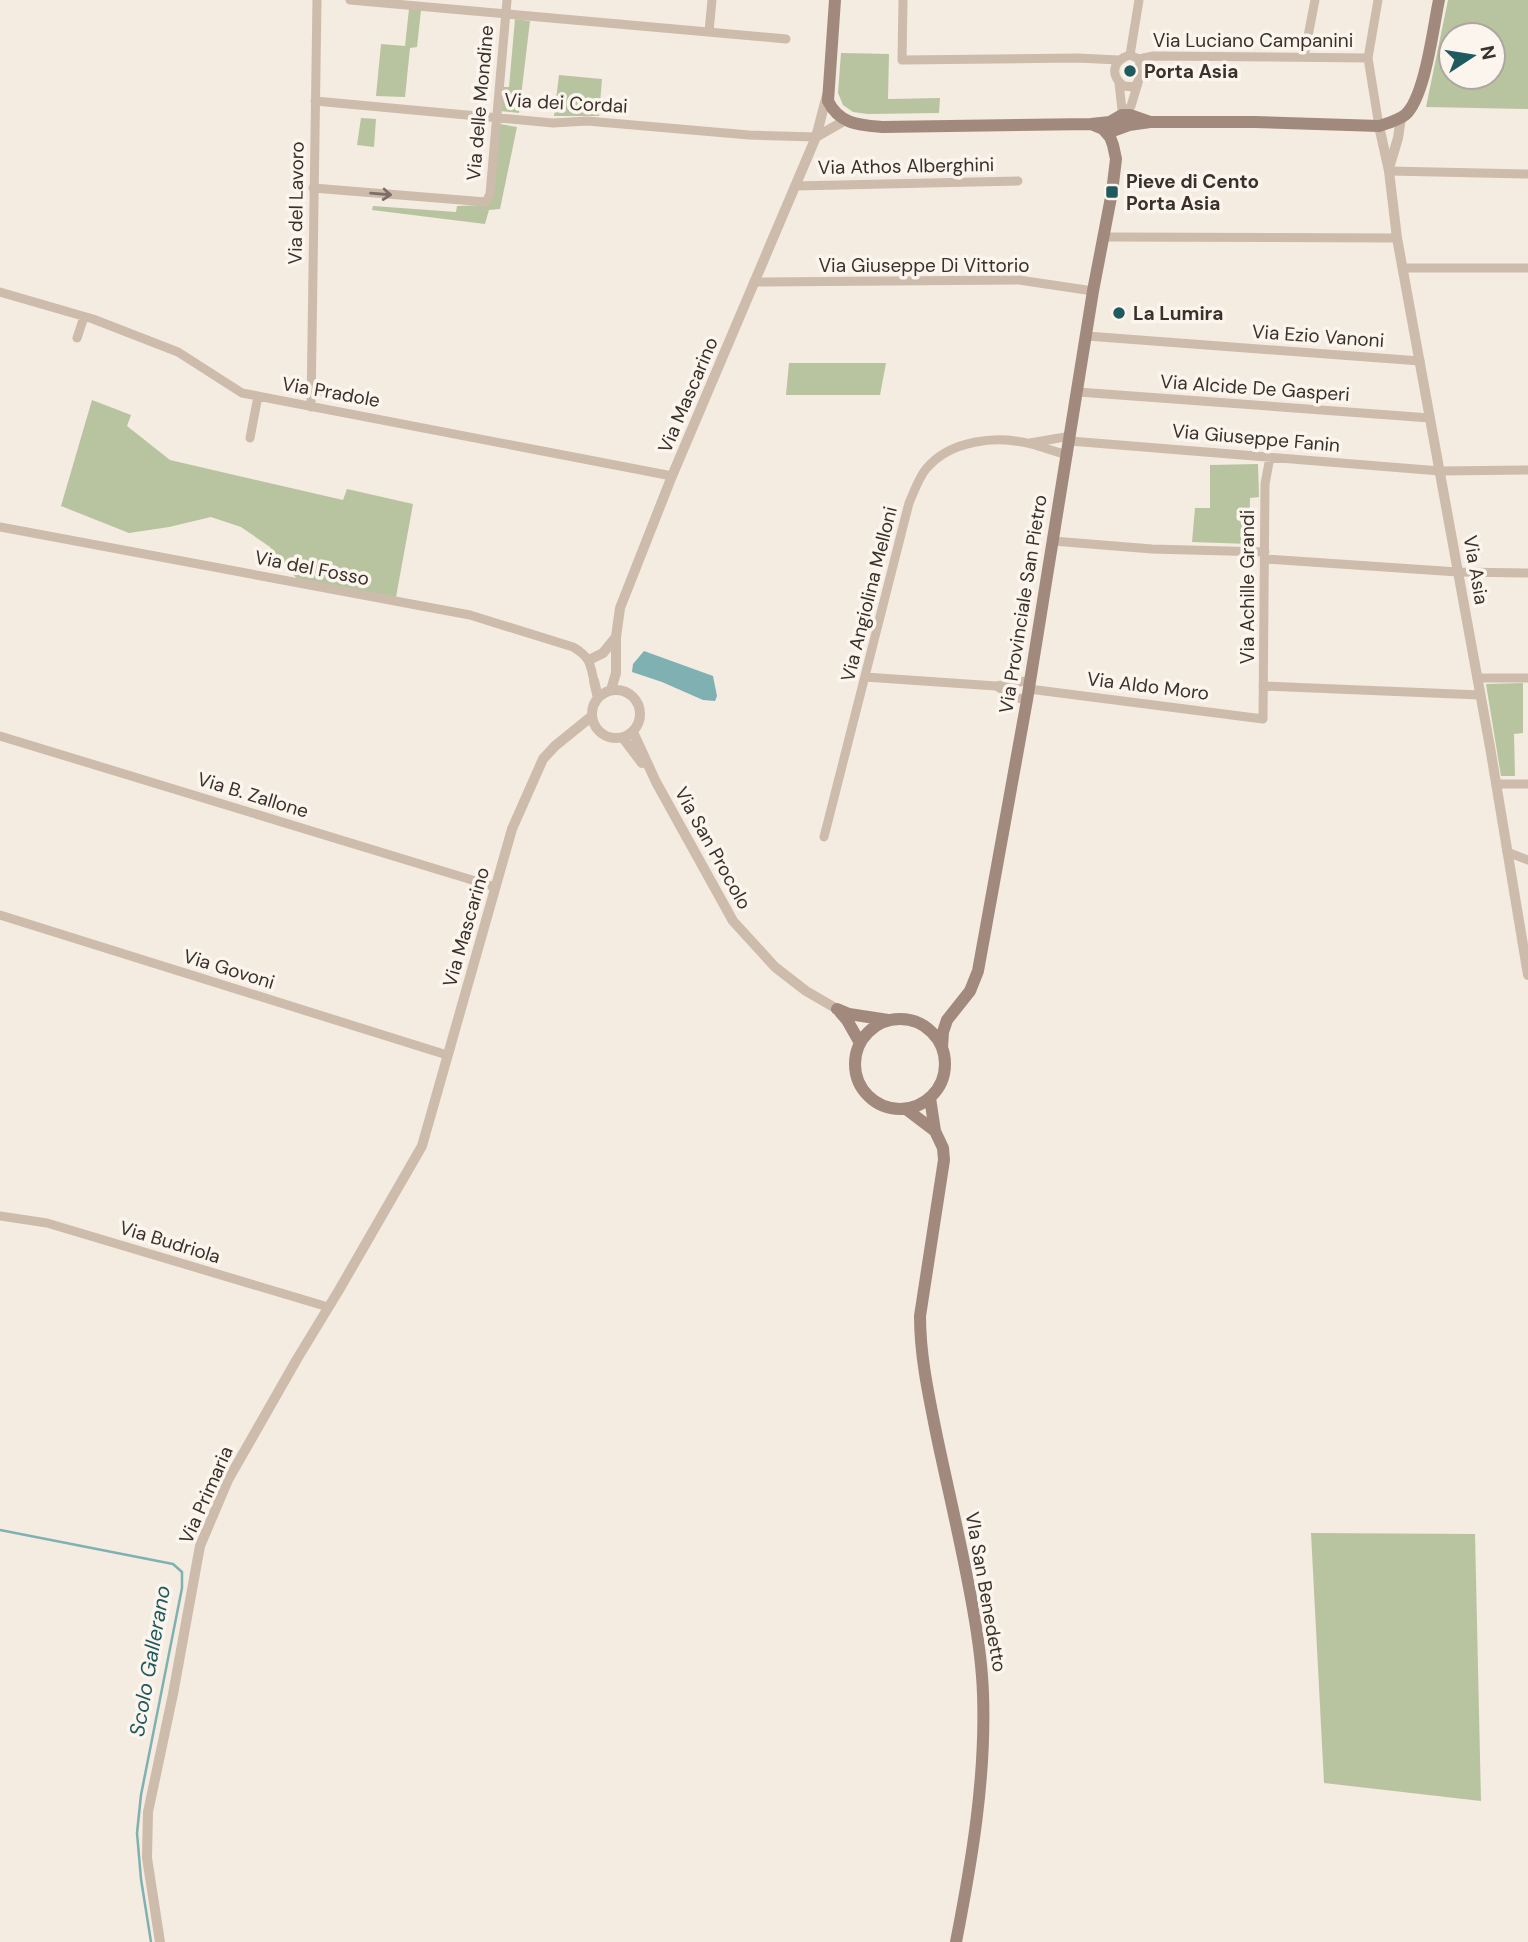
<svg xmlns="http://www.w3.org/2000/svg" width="1528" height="1942" font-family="'DM Sans',sans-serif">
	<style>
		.green { fill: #b8c4a0; fill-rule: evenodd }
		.water { fill: #7fb0b2 }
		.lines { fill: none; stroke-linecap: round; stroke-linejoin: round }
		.stream { stroke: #7fb0b2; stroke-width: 2.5 }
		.minor { stroke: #cdbbac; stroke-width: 9 }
		.tertiary { stroke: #cdbbac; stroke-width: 10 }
		.secondary { stroke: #a18a7d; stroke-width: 12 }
		.oneway { stroke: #7d6f65 }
		.poi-dot { fill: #1f5a5e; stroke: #fbf5ee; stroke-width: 2.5 }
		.labels { text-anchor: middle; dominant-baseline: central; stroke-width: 7; stroke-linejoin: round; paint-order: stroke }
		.street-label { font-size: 19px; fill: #3b302b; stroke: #fbf5ee }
		.poi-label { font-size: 19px; font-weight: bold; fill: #3b302b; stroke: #fbf5ee; text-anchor: start }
		.water-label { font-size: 21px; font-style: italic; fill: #1f5a5e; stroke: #fbf5ee }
	</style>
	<rect width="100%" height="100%" fill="#f4ebe1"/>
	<!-- green -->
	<path class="green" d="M1448,0H1528V109L1426,107ZM1451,35H1493V77H1451Z
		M409,9L421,10L417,47L410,48L405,97L376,96L381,44L405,46Z
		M515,19L530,21L519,113L500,111L502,87H509Z
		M841,53L889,54L888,99L940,98L939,113L868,114L853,112L843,105L838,93Z
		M559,75L602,79L599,116H554Z
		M361,118L376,119L374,147L357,145Z
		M500,124L517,127L500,209L489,210L485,224L372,210L373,206L456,212L457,206L486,205Z
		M789,363H886L880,395H786Z
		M92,400L131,415L127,426L170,460L343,500L347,489L413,504L396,597L298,580L270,547L241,527L211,517L169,527L129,533L61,506Z
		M1258,464L1259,497L1250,498L1249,544L1192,542L1195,508H1210V465Z
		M1523,683V733L1514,734L1515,776H1501L1486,684Z
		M1311,1533L1475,1534L1481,1801L1324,1783Z"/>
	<!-- water -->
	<path class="water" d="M644,651L713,676L717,696L715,701L703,700L662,682L632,672L633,664Z"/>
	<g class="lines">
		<!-- stream -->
		<path class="stream" d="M0,1530L173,1564L182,1572V1588L141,1795L137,1833L141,1879L151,1942"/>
		<!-- minor -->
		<path class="minor" d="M350,0L786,39
			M903,0L902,60L1077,58L1119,60
			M1378,0L1368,58L1379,126
			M709,32L712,0
			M1130,55L1139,59C1141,69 1142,80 1134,87L1124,86C1109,75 1113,60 1130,55Z
			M1130,55L1139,0
			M1304,57L1315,0
			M1139,59L1153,56L1368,58
			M1119,83L1123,119
			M315,101L553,123L587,121L749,135L816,137
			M1122,115L1131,106L1138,83
			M1389,171L1528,174
			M795,186L1018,181
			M313,188L486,202L490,194L507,0
			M1104,237L1397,238
			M1403,268H1528
			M754,282L1019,280L1093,291
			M0,292L93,319L178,352L242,393L672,476
			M1087,336L1420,361
			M77,338L84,317
			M311,389L344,395
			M1078,392L1430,418
			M311,407L317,0
			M250,438L258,396
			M1070,441L1440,471L1528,470
			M1030,443L1071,436
			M0,527L470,615L573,647C590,657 590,663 594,681
			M1053,541L1152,549L1265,552
			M1265,559L1458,572L1528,573
			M865,677L996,686
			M1477,678H1528
			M1263,686L1480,695
			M1029,689L1263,719L1265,484L1270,457
			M1027,700L1018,698L996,686L1031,680
			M0,736L495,887
			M1496,784H1528
			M824,837L909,503C914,492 918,479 926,469C950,440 996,435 1031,444C1043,447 1055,452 1068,455
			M1507,852L1528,860
			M0,915L447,1055
			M0,1216L47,1223L328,1307"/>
		<!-- tertiary -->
		<path class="tertiary" d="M1379,126L1389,171L1397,238L1490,747L1528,975
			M816,137L844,121
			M1389,168L1398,138L1401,118
			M589,660L603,653L616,637
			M594,681L598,698
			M592 714a24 24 0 1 1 48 0a24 24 0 1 1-48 0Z
			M611,690L616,673V637L620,608L672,476L816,137L827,95
			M633,732L656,782L733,921L775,967L806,991L837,1009
			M623,738L642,763
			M160,1942L147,1858L148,1812L173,1694L200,1546L228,1480L297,1359L339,1290L422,1146L512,829L543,759L555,746L592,716"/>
		<!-- secondary -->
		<path class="secondary" d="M835,0L828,101C839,124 859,125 882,127L1091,124L1110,122L1122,115H1130L1150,122
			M1107,133L1129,125L1150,122H1255L1379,126C1388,123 1397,121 1405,115C1425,98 1433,28 1439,0
			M837,1009L849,1014L888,1020
			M840,1012L847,1020L860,1043
			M855 1064a45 45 0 1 1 90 0a45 45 0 1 1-90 0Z
			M942,1048L943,1032L947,1020L970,991L978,971L1027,700L1093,291L1112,192L1116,159L1113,145L1110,137L1103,129L1091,124
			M930,1098L935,1131L943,1148L944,1160L920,1316C920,1357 929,1397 937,1437C949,1494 963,1551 973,1609C978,1637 982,1665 983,1694C986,1777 972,1860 956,1942
			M906,1109L935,1131"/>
	</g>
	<!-- one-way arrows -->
	<defs><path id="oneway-shaft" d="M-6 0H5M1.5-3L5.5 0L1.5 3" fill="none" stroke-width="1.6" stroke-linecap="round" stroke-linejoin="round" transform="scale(1.75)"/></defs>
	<use class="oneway" href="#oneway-shaft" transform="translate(381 194) rotate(5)"/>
	<!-- markers -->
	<g class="poi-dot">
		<circle cx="1130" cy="71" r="7"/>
		<rect x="1105" y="185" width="14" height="14" rx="3.5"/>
		<circle cx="1119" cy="313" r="7"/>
	</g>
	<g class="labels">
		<!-- street labels -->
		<g class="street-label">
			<text x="1253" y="40">Via Luciano Campanini</text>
			<text transform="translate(480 103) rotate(-85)">Via delle Mondine</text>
			<text transform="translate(566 103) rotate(3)">Via dei Cordai</text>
			<text transform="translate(906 166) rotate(-1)">Via Athos Alberghini</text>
			<text transform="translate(296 203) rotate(-89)">Via del Lavoro</text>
			<text x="924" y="265">Via Giuseppe Di Vittorio</text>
			<text transform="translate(1318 336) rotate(4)">Via Ezio Vanoni</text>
			<text transform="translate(1255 388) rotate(4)">Via Alcide De Gasperi</text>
			<text transform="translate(331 392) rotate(10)">Via Pradole</text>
			<text transform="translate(688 395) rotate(-67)">Via Mascarino</text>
			<text transform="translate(1256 438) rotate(5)">Via Giuseppe Fanin</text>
			<text transform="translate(312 568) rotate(11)">Via del Fosso</text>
			<text transform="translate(1476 570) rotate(80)">Via Asia</text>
			<text transform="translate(1247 587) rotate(-90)">Via Achille Grandi</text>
			<text transform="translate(869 594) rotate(-76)">Via Angiolina Melloni</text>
			<text transform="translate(1023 604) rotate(-81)">Via Provinciale San Pietro</text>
			<text transform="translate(1148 686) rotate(7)">Via Aldo Moro</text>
			<text transform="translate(253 795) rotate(17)">Via B. Zallone</text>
			<text transform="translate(713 848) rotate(61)">Via San Procolo</text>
			<text transform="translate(466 927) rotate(-74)">Via Mascarino</text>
			<text transform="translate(229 969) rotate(17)">Via Govoni</text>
			<text transform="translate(170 1242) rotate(17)">Via Budriola</text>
			<text transform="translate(206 1495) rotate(-66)">Via Primaria</text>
			<text transform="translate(986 1592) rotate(80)">VIa San Benedetto</text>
		</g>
		<!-- poi labels -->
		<g class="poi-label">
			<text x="1144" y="71">Porta Asia</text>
			<text x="1126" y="181">Pieve di Cento<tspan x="1126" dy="22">Porta Asia</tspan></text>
			<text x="1133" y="313">La Lumira</text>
		</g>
		<!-- water labels -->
		<g class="water-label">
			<text transform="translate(150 1661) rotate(-80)">Scolo Gallerano</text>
		</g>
	</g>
	<!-- north arrow -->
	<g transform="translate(1472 56) rotate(78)"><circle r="33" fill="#fbf5ee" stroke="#aea6a0" stroke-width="2"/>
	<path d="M0-5L12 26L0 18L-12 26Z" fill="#1f5a5e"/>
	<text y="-10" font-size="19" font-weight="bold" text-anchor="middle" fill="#3b302b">N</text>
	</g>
</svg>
